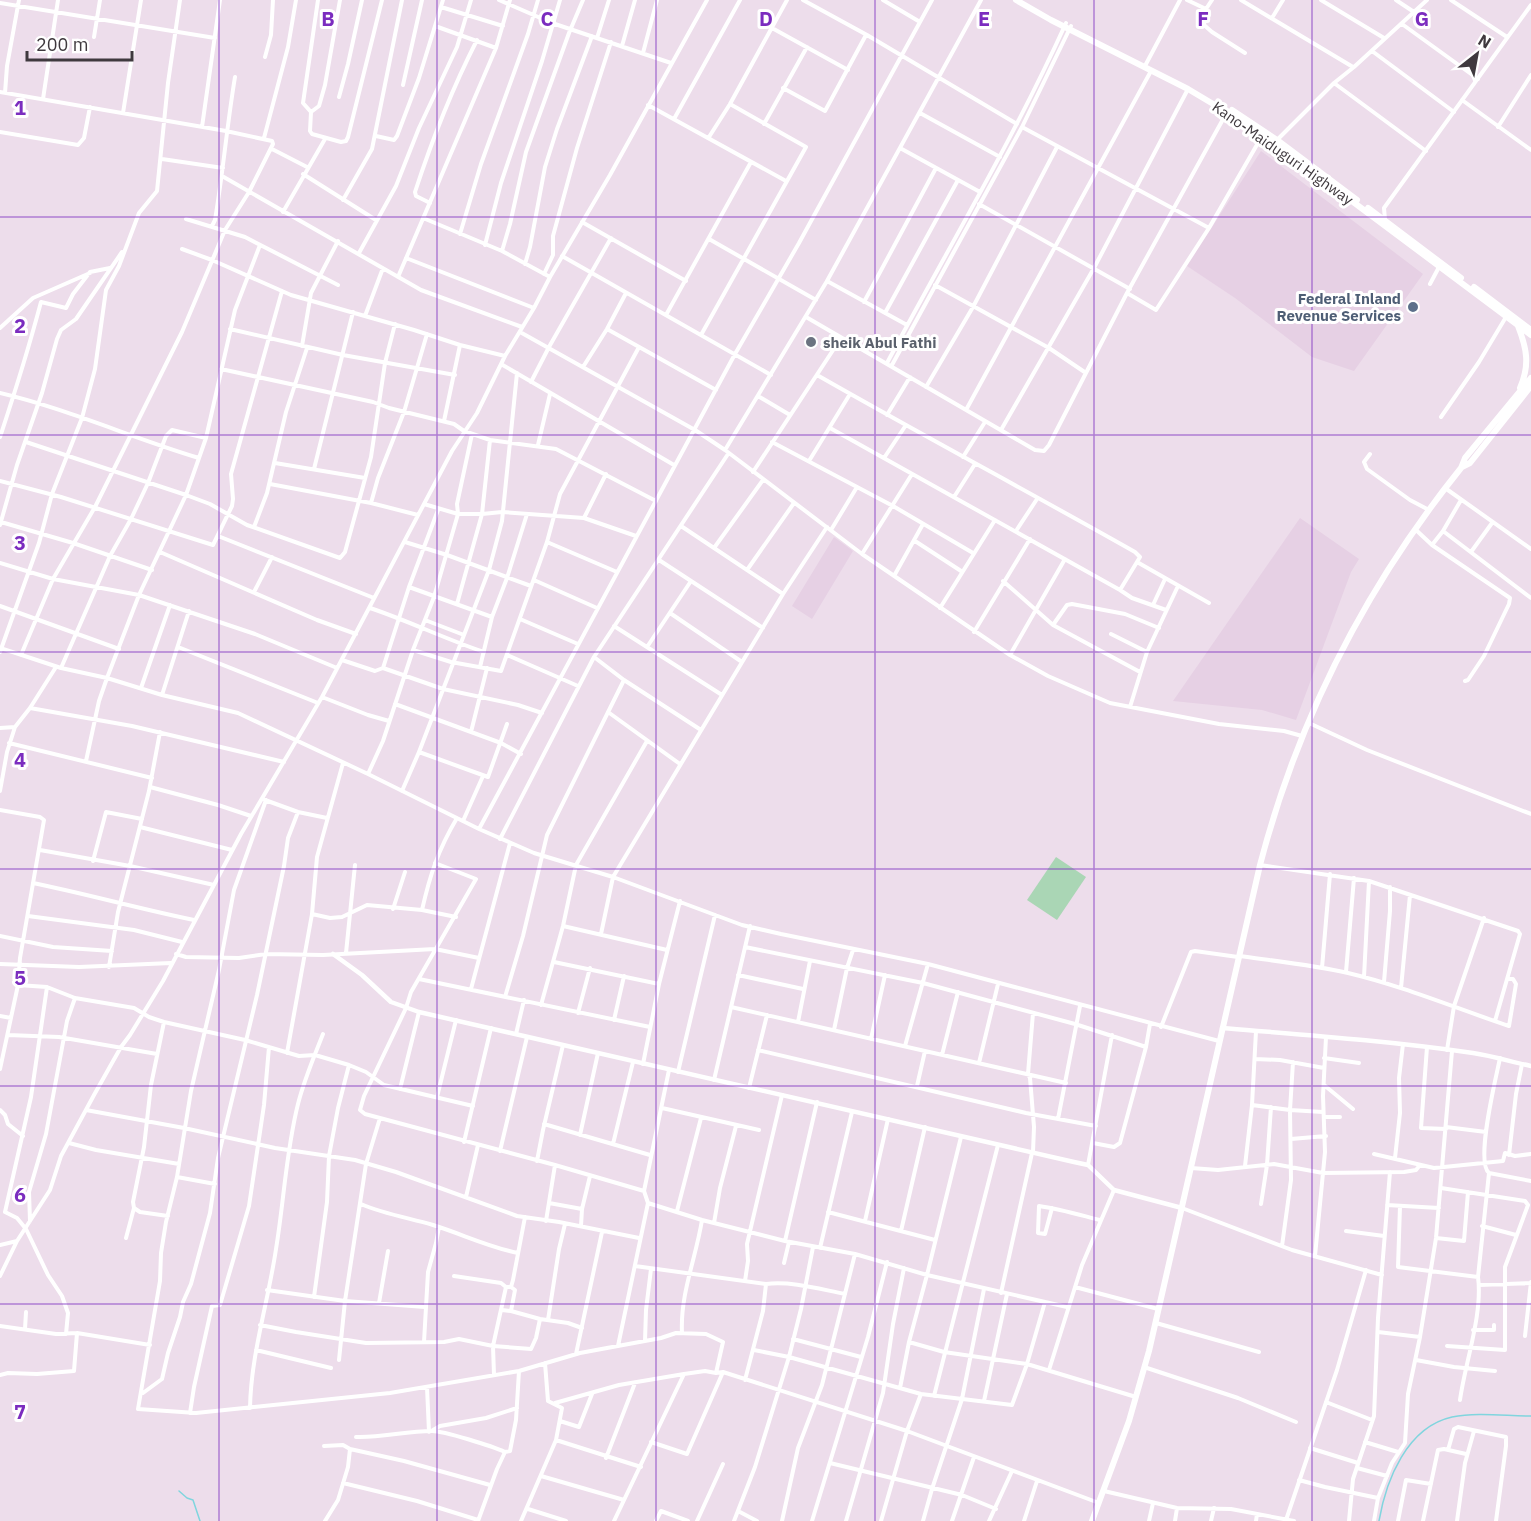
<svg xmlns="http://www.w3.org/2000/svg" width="1531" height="1521" font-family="'IBM Plex Sans',sans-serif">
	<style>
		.built { fill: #e6d0e4 }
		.green { fill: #aad6b5 }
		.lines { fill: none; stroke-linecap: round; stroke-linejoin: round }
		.stream { stroke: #80d5de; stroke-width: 1.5 }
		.minor { stroke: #fff; stroke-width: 4 }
		.tertiary { stroke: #fff; stroke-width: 4.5 }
		.trunk { stroke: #fff; stroke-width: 6 }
		.grid { fill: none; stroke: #7b2cbf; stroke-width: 1.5; stroke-opacity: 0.55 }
		.service-dot { fill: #5c6f8a; stroke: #fff; stroke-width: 2 }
		.worship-dot { fill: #6b7280; stroke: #fff; stroke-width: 2 }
		.labels { text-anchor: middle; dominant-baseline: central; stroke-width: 6; stroke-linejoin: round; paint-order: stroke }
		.street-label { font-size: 15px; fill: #3f393e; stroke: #fff }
		.service-label { font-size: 15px; font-weight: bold; fill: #4e5e75; stroke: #fff; text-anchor: end }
		.worship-label { font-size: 15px; font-weight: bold; fill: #5b616d; stroke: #fff; text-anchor: start }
		.grid-label { font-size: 20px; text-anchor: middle; font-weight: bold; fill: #7b2cbf; stroke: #fff; stroke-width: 6; stroke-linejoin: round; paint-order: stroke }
	</style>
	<rect width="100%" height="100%" fill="#edddeb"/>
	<!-- built -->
	<path class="built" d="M1261,151L1423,274L1354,371L1312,357L1235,298L1187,266Z
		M1300,518L1359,559L1351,572L1296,720L1262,710L1173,701Z
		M834,537L853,551L812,619L792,606Z"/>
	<!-- green -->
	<path class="green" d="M1056,857L1086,877L1057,920L1027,900Z"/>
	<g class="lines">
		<!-- stream -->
		<path class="stream" d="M179,1491L187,1498L193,1500L200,1521
			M1379,1521C1386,1480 1407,1427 1452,1417C1477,1412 1506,1416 1531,1416"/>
		<!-- minor -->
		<path class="minor" d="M318,0L303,103L311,112L310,131L312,134L341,142L346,141L348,137L382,0
			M499,0L552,23L671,63
			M803,0L867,35L1017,124
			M883,0L920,22
			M1187,0L1206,9
			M1212,0L1206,9L1204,25L1212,32L1245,53
			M1241,0L1353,67
			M1321,0L1384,38
			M1396,0L1414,12
			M1451,0L1507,37
			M0,3L215,38
			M441,7L503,26
			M1272,18L1283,0
			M1402,24L1478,79
			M435,26L496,48
			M772,28L848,70
			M94,37L100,0
			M597,38L609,0
			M622,46L635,0
			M1372,51L1454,112
			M643,53L657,0
			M265,57L271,35L273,0
			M1146,64L1180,0
			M1334,83L1426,151
			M403,85L422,0
			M783,88L825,111L866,35
			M0,92L226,131L272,141L273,144L249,192L225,230L182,332L95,507L53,579L21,655
			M5,93L7,66L19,0
			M339,97L348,64L362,0
			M43,99L58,0
			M1462,100L1531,150
			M648,105L786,181
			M311,112L319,106L325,85L340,0
			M123,113L141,0
			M920,113L1000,157
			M674,119L740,0
			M764,124L807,47
			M202,127L220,0
			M1022,127L1209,228
			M1498,127L1531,75
			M0,132L78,145L84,138L90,107
			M376,136L394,140L397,136L419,78L443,0
			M709,137L730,104L787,0
			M264,138L288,47L296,0
			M1277,140L1334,83L1354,67L1427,0
			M900,148L980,192
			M272,149L307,167
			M162,159L223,168
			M303,174L376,220
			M222,176L421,290L522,327
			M343,200L372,149L402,0
			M430,203L416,196L415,192C432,140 452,89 477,40
			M979,204L1130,289
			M283,212L325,139
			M423,218L502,251L550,277
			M186,219L245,237L338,285
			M1385,220L1384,208L1531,5
			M582,222L686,281
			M212,226L215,220C223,173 227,125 235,77
			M460,234L481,164L528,34L538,0
			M709,239L816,300
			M485,245L501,183L542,61L560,0
			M182,249L212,260L291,295L414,330L460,345L505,356
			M502,251L510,224L526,152L569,33L583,0
			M359,253L396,186L419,128L457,47L471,0
			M562,256L771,375
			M406,258L534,308
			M525,264L530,247L545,167L557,129L592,36
			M544,274L553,255V236L577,148L611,42
			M398,277L496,48L510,0
			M827,281L907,325
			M1430,284L1439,267
			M935,285L1049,348L1086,373
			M1127,293L1156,310L1209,228L1262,136
			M864,302L936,168
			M885,313L958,180
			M666,315L751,162
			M365,316L383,268
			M806,317L1035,450L1044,451L1049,445L1127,293L1227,112
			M0,328L33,298L90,273
			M230,329L343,355L455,375
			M607,329L716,390
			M520,332L695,430L725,450L862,554L1010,655L1048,676L1110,703L1219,724L1284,731L1302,736
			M701,335L806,147L730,104
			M302,346L311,293L338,241
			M887,363C947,250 1013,140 1066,23
			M501,364L674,465
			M892,365L1022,127L1071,26
			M583,367L607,329L626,293
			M221,369L373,402L389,408L454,424L464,431L490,440L556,449L656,501
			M817,375C922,435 1029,492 1135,552L1140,557L1120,590L830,428
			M531,382L549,347L611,238
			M926,387L973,307L1057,147
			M0,393C68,409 132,438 199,458
			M758,396L790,415
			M966,410L1151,71
			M887,415L910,377
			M1441,417L1479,362L1506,317
			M444,421L460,345
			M1001,430L1094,268L1188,89
			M0,437C15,392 29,347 41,302L66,308L73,294L90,272L110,268
			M26,442L186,495L210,504L247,525L340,558L345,552L371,457L385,363L395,324
			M772,442L893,506L973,553
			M538,445L550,394
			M725,450L827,281L981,0
			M1370,454L1364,462L1367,469L1410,500L1429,510
			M963,457L985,422
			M884,458L906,425
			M809,461L850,394
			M275,463L365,478
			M314,469L353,312
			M753,472L841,338
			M0,481L61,497L213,545L232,506L233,499L231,474L282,291
			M270,484L371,503L418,515
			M1445,488L1531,549
			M954,497L975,464
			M371,503L378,478L404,412L427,334
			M424,504L458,514H482L502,512L584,518L636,536
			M584,518L606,474
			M1,522L73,543L152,570
			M0,525L17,465L42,393L57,339L61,330L76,319L122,252
			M681,526L783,594
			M254,527L267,493L286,412L307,348
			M831,530L857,487
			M1416,530L1432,545L1510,598L1509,604L1484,656L1468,680L1465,681
			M1016,531L1037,499
			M1443,531L1531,598
			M218,536L374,598
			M915,541L961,571
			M405,542L447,555L531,586
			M547,542L617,572
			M1432,545L1443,531L1461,500
			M714,548L763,480
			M160,552L317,620L356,634
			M1471,552L1492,523
			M862,554L912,474
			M659,560L763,628
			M1137,562L1209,603
			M0,563L53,579L139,595L255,634L337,668
			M747,570L794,503
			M894,576L923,524
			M534,580L597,608
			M1003,581L1053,625L1140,672
			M409,587L492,617
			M1120,590L1132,598L1166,610
			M254,592L272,557
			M457,604L482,514L490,440
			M1153,605L1165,579
			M0,606L119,649
			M370,608C409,621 445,639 484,652
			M940,608L995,520
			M670,613L742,662
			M520,619L578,644
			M425,620L464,635
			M1053,625L1067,605L1072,604L1125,614L1159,628
			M614,626L722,695
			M974,632L1030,539
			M1111,634L1147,652
			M178,647L318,703
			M647,647L691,581
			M0,648L61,668L107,678L162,695L238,713L368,774L479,829L534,853L613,877L742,925L781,934L928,964L1219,1041
			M413,650L451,662L501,671L547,542L560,494L639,347
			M0,652L39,543L52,494L82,418L95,369L106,290L119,266L139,213L157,191L168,83L180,0
			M507,655L578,686
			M1010,655L1065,559
			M594,657L624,680L701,730
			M342,660L375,671L383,668L443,689L518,705L542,713
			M480,667L492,617L507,578L527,514
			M61,668L110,556L131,519L148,483L166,436L172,430L206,438
			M383,668L409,587L438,510
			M141,688L170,605
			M162,695L189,611
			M322,697L368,715L389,721
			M395,704L501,743L521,754
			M1130,707L1147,652L1178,586
			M30,708L132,726L284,762
			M608,712L680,764
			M1309,723L1367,750L1531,814
			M0,728L15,727
			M471,732L487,668
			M9,743L152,778
			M419,752L488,777L507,724
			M86,761L99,701L107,678L139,595L186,495L206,438L235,310L260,245
			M368,774L383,741L413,650L434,597L458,514L457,504L472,434
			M150,787L218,805L251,816
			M0,791L7,752L15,727L30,708L56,667
			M402,791L419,752L489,570L502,521L517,373
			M265,800L298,812L327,818
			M266,800L234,890L219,970L191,1091L177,1177L166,1222L161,1253L160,1281L138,1409L196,1413L390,1393L519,1371L580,1353L661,1338L676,1333L706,1334L723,1342L716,1373L723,1372L907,1431L1099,1503
			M0,810L40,817L44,820L20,958L18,985L0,1069
			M463,821L483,776
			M140,827L232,850
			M479,829L735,354L799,243L932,0
			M500,839L594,657L728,454
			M40,850L130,866L214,885
			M93,861L106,812L142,819
			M435,863L476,879L411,992L406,1008L364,1096L360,1110L365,1114L555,1165L644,1191
			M1260,865L1369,881L1518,931L1520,934L1495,1021
			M33,883C87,894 140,909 194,920
			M393,909L405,872
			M422,910C430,875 438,850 457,818
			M312,914L330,918L342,917L367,905L422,910L456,917
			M28,916L134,930L182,942
			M563,926L667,950
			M601,934L613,877L783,594L827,527
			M0,936L53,947L112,951
			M745,947L923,983L1075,1024L1146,1047
			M346,953L355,865
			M176,954L186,957L239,958L266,954L323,955L435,949L479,958
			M1239,956C1275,961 1313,965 1348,973C1403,986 1455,1008 1509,1026L1516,984L1513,979H1507
			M554,962L659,984
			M0,964L79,967L171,963
			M109,967L118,912L149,791L160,732
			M1322,968L1330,874
			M1346,972L1354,878
			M738,975L803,989
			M1364,977L1369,881
			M419,979L650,1027
			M1384,982L1390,911V887
			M18,985L47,987L75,998L134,1008L149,1017L164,1022L245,1040L299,1056L315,1055L349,1065L366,1072L384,1085L473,1106
			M47,987L31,1097L5,1212L17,1218L26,1229L48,1275L62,1296L68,1313L66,1334
			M1401,988L1410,895
			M471,989L510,843
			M505,997L523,936L547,835L624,680
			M541,1005L563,926L576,865L647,741
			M731,1007L1066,1083
			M578,1013L590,968
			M0,1016L11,1018
			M614,1020L624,976
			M164,1022L151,1085L144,1147L133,1202L134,1208L140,1212L168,1216
			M798,1022L810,961
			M1161,1027L1191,952L1195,951L1238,957
			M834,1030L847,968L853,950
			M516,1034L524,1000
			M8,1035L59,1037L157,1054
			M871,1039L885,975
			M905,1046L928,964
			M1427,1047L1421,1128L1446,1129V1127L1486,1132
			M758,1050L1026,1113L1096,1126
			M1447,1050L1454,1006L1484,918
			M287,1053L312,914L317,857L343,763
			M942,1055L958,992
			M1324,1058L1359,1063
			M1255,1059L1280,1060L1324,1068
			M979,1063L998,984
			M643,1064L659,984L680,901
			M678,1072L715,915
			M714,1080L750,926
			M1324,1085L1353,1109
			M917,1086L925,1051
			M749,1088L767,1015
			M400,1089L419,1012
			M437,1097L456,1020
			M1252,1105L1290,1110L1323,1112
			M662,1108L759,1130
			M0,1110L5,1115L8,1124L23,1136
			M86,1110L184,1128L275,1148L355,1160L396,1172L517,1216L559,1222L639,1238
			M1324,1117H1340
			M1058,1119L1080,1006
			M544,1124L650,1155
			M580,1135L598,1053
			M1291,1139L1326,1136
			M464,1142L491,1028
			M69,1143L96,1150L179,1164
			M1093,1143L1114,1147L1120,1143L1146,1047L1150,1024
			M613,1144L633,1062
			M500,1151L527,1037
			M1033,1152L1034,1127L1030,1078L1028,1074L1033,1013
			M1374,1154L1434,1168L1503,1161L1505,1153L1515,1156L1531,1154
			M1509,1155L1516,1094L1522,1064
			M1395,1158L1400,1113L1399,1078L1403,1044
			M537,1161L543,1130L563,1045
			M1088,1165L1112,1035
			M1245,1166L1252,1105L1256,1031
			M1191,1168L1218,1170L1274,1164L1323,1173L1404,1172L1416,1170L1420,1165
			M1489,1173L1531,1181
			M177,1177L215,1184
			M1441,1188L1525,1201L1528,1205L1505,1267V1350L1447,1346
			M466,1197L478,1145
			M549,1203L582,1209L590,1176
			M648,1203L702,1220L785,1241L855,1254L927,1275L1067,1307
			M361,1204C384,1214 409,1218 433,1225C462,1234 488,1247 518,1253
			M1261,1204L1267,1165L1271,1107
			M1387,1205L1439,1208
			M1400,1206L1398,1267L1478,1277
			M1052,1208L1045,1234L1038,1233L1039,1206C1060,1209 1080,1215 1100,1220
			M1182,1208L1292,1250L1382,1275
			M677,1211L701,1118
			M828,1212L935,1240
			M30,1221L29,1192L46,1134L67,1021L75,998
			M546,1221L555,1165
			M865,1221L888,1119
			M714,1223L720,1188L736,1126
			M581,1226L582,1209
			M1482,1226L1516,1235
			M901,1231L925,1127
			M1346,1231L1384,1236
			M126,1238L134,1208
			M1436,1238L1464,1241L1468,1192
			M785,1241L817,1102
			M0,1245L17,1241
			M1282,1246L1291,1180L1290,1110L1293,1062
			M820,1248L852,1112
			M1315,1256L1325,1152L1323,1096L1326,1037
			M784,1263L789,1242
			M635,1266L766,1284C792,1281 819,1289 845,1294
			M0,1276L17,1241L50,1190L61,1156L94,1095L121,1047L130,1035L163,981L241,834L322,697L452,451L477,413L505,356L534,308L550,277L610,175L707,0
			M454,1276L501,1283L506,1287
			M745,1281L748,1261L747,1244L782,1095
			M1479,1285L1531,1283
			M1075,1287L1158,1309
			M267,1290L345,1301L425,1307
			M1001,1293L1032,1153
			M314,1297L327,1202L329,1156L338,1108L349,1065
			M379,1303L388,1251
			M502,1310L511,1311L515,1290L511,1287
			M511,1311L540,1319L568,1323L582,1328
			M548,1320L559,1249L565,1224
			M1156,1323L1259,1352
			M260,1325L296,1332L366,1343L444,1342L459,1339L493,1346L531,1349L536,1338L540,1319
			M0,1326L56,1334L77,1333L150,1345
			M25,1329L26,1312
			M1473,1330H1494V1325
			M1378,1332L1420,1337
			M682,1333C680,1294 696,1258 702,1220
			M1525,1336L1531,1282
			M793,1339L861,1357
			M645,1341L646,1310L651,1269
			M424,1342L428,1272L436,1243L439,1227
			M909,1342L944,1352L1027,1364L1136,1397
			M618,1346L648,1203L644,1191L669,1070
			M256,1350L331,1368
			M754,1350L789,1357L921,1394L1012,1405L1027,1364L1045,1302
			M576,1354L602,1232
			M339,1360L345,1301L366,1164L380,1118
			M1416,1360L1454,1367L1495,1371
			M1144,1367L1238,1398L1296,1422
			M1049,1370L1082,1265L1114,1190
			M0,1375L8,1373L37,1374L74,1371L77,1333
			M494,1375L493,1346L506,1287H511L513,1280L525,1217
			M745,1380L763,1311L766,1284
			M427,1387L429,1432
			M900,1388L909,1342L927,1275L961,1137
			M143,1393L162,1379L168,1353L180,1317L183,1302L191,1284L210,1213L218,1158L257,995L284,866L288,838L298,812
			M934,1396L998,1145
			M1460,1400C1465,1363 1483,1314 1478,1277L1489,1173C1475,1162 1496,1078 1500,1058
			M984,1401L1007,1294
			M1326,1402L1372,1420
			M555,1403L619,1385L684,1374
			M250,1408C251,1354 268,1303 276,1249C284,1201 286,1151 298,1104C304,1080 314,1057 323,1034
			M190,1413L194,1387L212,1306L220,1305L249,1206L264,1105L269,1047
			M560,1421L579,1427L592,1394
			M433,1430L440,1426L486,1418L517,1408
			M356,1437C381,1438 406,1431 432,1431C444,1431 492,1446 505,1452
			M556,1440L641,1467
			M651,1442L687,1454L723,1372
			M1365,1442L1398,1452
			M324,1446L343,1445L350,1449L348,1467L338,1500L325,1521
			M1310,1448L1358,1463
			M350,1449L404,1461L490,1485
			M1448,1450L1454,1429L1458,1427L1506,1437V1446L1496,1521
			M606,1458L635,1383
			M830,1463L962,1495L996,1509
			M1357,1468L1387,1476
			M541,1476L624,1500
			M1299,1480L1325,1487L1378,1498
			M343,1483L417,1501L478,1520
			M1104,1491L1177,1508L1231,1509L1294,1521
			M528,1509L566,1521
			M738,1511L757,1521
			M1286,1520L1337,1370L1366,1270
			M478,1521L497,1469L505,1452L510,1451L516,1420L519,1371
			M521,1521L556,1440L562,1408L548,1401L545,1363
			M614,1521L684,1374L705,1371L716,1373
			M656,1521L661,1511L688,1521
			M697,1521L723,1464
			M734,1521L755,1467L789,1357L801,1309L813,1247
			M782,1521L798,1448L822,1385L855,1254
			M812,1521L868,1337L887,1262
			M846,1521L883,1393L893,1324L904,1268
			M881,1521L907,1431L921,1394
			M923,1521L932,1489L962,1399L984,1289
			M952,1521L974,1457
			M989,1521L1012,1471
			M1024,1521L1037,1481
			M1149,1521L1153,1503
			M1175,1521L1177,1508
			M1211,1521L1214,1508
			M1256,1521L1257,1514
			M1349,1521L1353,1479L1374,1416L1378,1318L1390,1172
			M1374,1521L1378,1498L1392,1463L1405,1443L1408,1394L1420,1337L1436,1238L1452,1051
			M1398,1521L1406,1480L1431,1484
			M1423,1521L1438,1450L1444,1449L1466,1454
			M1457,1521L1465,1463L1474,1431"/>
		<!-- tertiary -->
		<path class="tertiary" d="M333,954L362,975L391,1002L419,1012L1074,1162L1088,1165L1114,1190L1182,1208
			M1222,1028C1306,1035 1390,1041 1473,1053C1493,1056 1512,1062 1531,1066"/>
		<!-- trunk -->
		<path class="trunk" d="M1016,0L1051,20L1188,89L1240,120L1289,154L1531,335
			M1232,110L1277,140L1357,200
			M1368,208L1461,278
			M1474,287L1531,330
			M1518,326C1527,349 1530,365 1520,388
			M1462,467L1470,463L1531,386
			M1092,1521L1129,1421L1149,1351L1260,865C1298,719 1367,585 1461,468L1465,458L1531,378"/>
	</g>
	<!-- grid -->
	<path class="grid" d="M219,0V1521M437,0V1521M656,0V1521M875,0V1521M1094,0V1521M1312,0V1521M0,217H1531M0,435H1531M0,652H1531M0,869H1531M0,1086H1531M0,1304H1531"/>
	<!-- markers -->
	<circle class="service-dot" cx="1413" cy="307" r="6"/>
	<circle class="worship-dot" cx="811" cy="342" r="6"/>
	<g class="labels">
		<!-- street labels -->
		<g class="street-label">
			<text transform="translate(1283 153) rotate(35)">Kano-Maiduguri Highway</text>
		</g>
		<!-- service labels -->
		<g class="service-label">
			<text x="1401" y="298">Federal Inland<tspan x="1401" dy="17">Revenue Services</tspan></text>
		</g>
		<!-- worship labels -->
		<g class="worship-label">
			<text x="823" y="342">sheik Abul Fathi</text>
		</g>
	</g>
	<g class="grid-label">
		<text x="328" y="26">B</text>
		<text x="547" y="26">C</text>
		<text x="766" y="26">D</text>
		<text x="984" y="26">E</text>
		<text x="1203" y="26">F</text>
		<text x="1422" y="26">G</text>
		<text x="20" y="115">1</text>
		<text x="20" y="333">2</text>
		<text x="20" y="550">3</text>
		<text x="20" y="767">4</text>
		<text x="20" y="985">5</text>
		<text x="20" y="1202">6</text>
		<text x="20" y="1419">7</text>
	</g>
	<!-- north arrow -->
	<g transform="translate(1477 54) rotate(31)" stroke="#ffffff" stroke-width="4.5" paint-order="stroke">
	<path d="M0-4.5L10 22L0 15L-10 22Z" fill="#3f393e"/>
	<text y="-9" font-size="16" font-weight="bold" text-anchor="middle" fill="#3f393e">N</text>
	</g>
	<!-- scale -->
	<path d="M27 51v9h105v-9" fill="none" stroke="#3f393e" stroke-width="3"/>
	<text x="36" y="51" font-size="18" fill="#3f393e" stroke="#ffffff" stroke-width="4.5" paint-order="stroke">200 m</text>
</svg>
